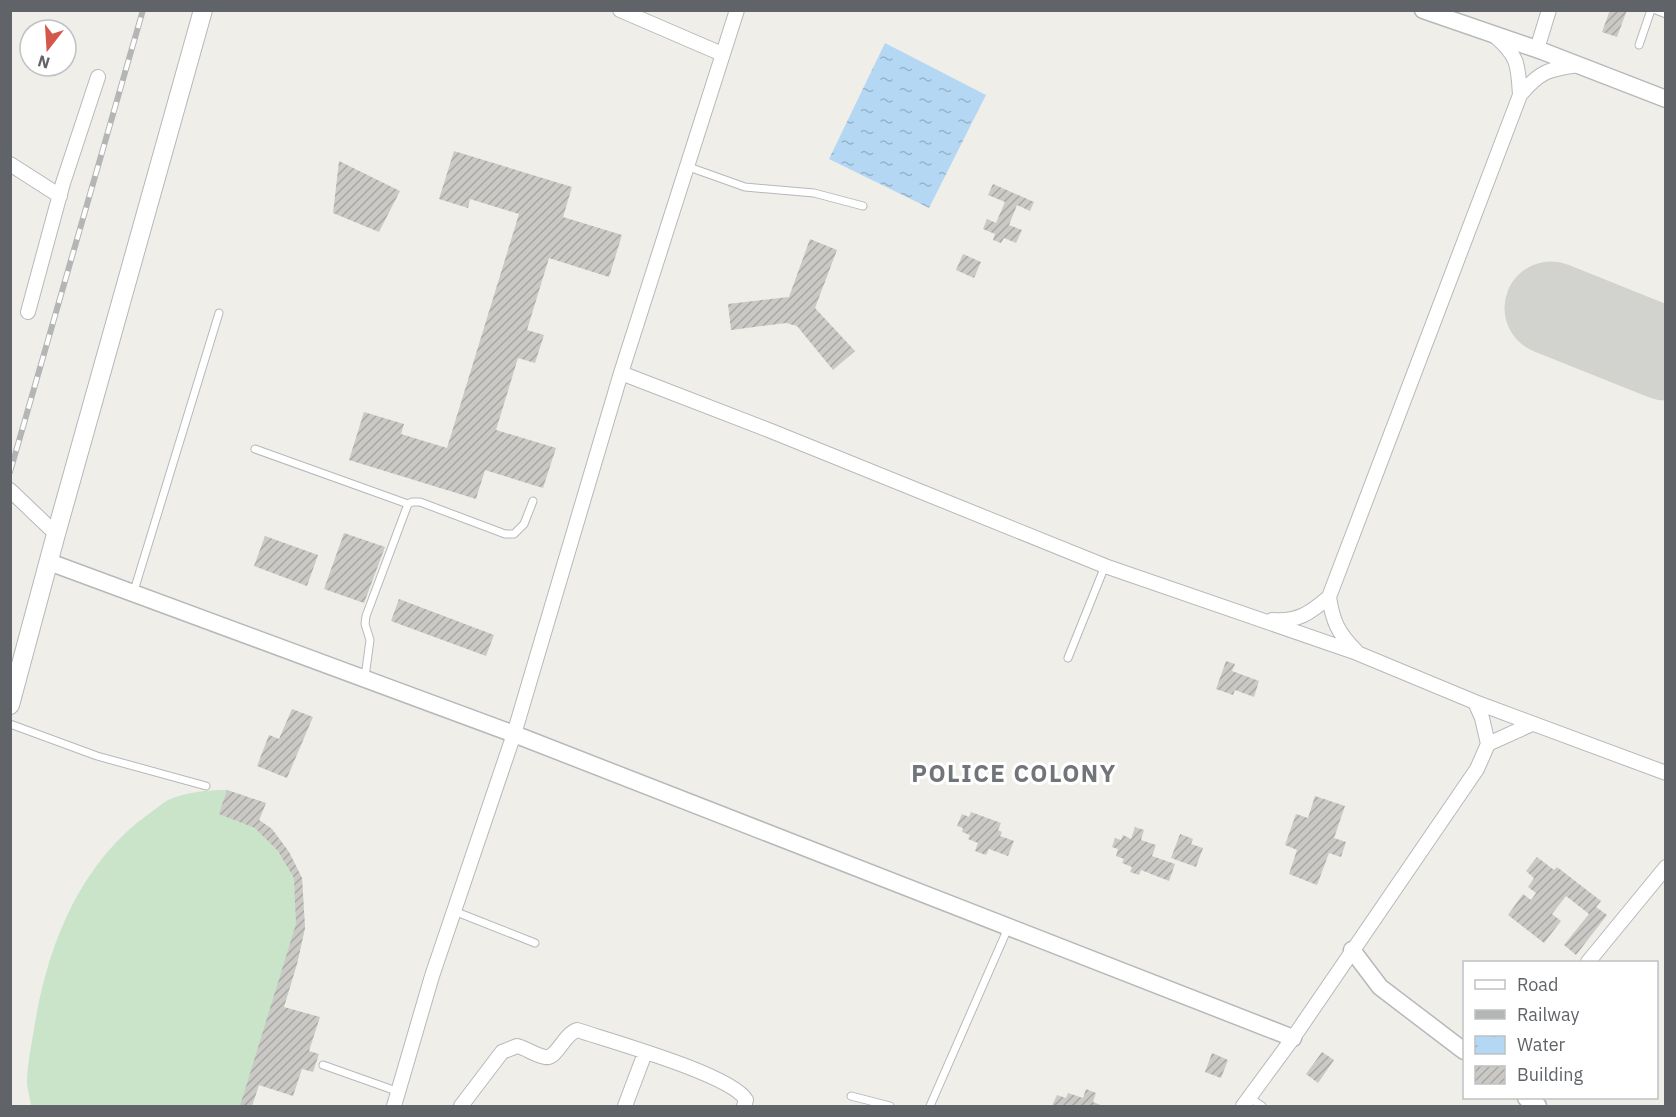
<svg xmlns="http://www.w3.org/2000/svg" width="1676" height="1117" font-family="'IBM Plex Sans',sans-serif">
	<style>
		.pitch { fill: #c9e4c9 }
		.water { fill: url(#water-ripples) }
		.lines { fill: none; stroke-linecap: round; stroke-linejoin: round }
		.runway { stroke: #d2d2cf; stroke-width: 93 }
		.building { fill: url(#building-hatch) }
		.service-casing { stroke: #b6b8bb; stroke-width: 9 }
		.minor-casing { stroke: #b6b8bb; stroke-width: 16 }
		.tertiary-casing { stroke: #b6b8bb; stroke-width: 19 }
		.secondary-casing { stroke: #b5b7bb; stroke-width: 20 }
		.service { stroke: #fff; stroke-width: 7 }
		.minor { stroke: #fff; stroke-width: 14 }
		.tertiary { stroke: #fff; stroke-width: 16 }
		.secondary { stroke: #fff; stroke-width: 18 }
		.rail-casing { stroke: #b4b5b5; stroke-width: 6 }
		.rail { stroke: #fff; stroke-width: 4; stroke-dasharray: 11; stroke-linecap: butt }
		.labels { text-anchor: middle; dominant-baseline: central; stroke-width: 6; stroke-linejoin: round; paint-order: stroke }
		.district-label { font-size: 24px; font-weight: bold; letter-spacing: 1.5px; fill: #717579; stroke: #fff }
	</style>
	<defs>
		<pattern id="water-ripples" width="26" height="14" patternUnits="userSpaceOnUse" patternTransform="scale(1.5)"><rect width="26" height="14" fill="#b4d8f4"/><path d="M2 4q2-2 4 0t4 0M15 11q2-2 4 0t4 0" fill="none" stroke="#96b3c9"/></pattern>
		<pattern id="building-hatch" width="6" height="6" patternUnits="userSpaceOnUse" patternTransform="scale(1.5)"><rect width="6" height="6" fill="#cbc9c5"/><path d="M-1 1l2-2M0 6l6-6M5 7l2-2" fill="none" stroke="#a8a7a4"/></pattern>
	</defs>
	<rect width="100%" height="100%" fill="#f0eee9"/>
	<!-- pitch -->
	<path class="pitch" d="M227,790L266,803L259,820L272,829L289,852L302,878L305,928L297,964L252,1106H31C30,1099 28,1091 27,1084C27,1066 31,1047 34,1029C47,947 79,863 150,813C156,809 162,803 168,800C187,792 207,790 227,790Z"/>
	<!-- water -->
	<path class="water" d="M885,43L986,95L929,208L829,159Z"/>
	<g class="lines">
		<!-- runway -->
		<path class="runway" d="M1551,308L1666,354"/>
	</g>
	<!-- building -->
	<path class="building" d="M1610,10H1627L1617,37L1602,32Z
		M454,151L572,187L563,217L622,235L609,277L549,258L527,330L544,335L535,363L518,358L496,430L556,448L543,488L485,470L476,499L349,460L364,412L404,424L401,434L447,448L519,214L470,199L468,208L439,199Z
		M339,161L400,191L379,232L333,213Z
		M993,184L1034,202L1030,211L1017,205L1009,225L1022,230L1016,243L1004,238L1001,243L993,240L995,234L983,229L987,219L996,223L1005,202L988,195Z
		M810,239L837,250L815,308L855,351L833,370L797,326L786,323L731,330L728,304L789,297Z
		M963,254L981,262L974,278L956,270Z
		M344,533L385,547L364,603L324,589Z
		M265,536L318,555L307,586L254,566Z
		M399,599L494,635L486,656L391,621Z
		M1226,661L1235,664L1232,671L1259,681L1254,697L1235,690L1233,695L1216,689Z
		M292,709L313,717L287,778L257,766L269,735L279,739Z
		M227,790L266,803L259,820L272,829L289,852L302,878L305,928L297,964L284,1007L320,1017L309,1051L319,1054L313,1072L302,1069L293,1096L259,1085L252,1106H240L296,924L294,878L278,851L255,828L219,814Z
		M1315,796L1345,806L1334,838L1346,842L1341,857L1329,853L1317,885L1289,874L1297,850L1285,845L1296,814L1308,818Z
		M971,812L1001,823L998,830L1002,832L1000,836L1014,841L1008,856L989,849L986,855L975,851L978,843L968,839L970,835L962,832L963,828L957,826L962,814L969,817Z
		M1135,827L1144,830L1141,840L1156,845L1152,856L1175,864L1169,881L1141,870L1139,875L1130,872L1132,867L1122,863L1124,859L1116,856L1118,849L1112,847L1115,838L1121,840L1123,835L1131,839Z
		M1180,834L1193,839L1191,844L1203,848L1196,867L1171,858Z
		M1537,857L1554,870L1557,867L1601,901L1596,907L1607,915L1576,955L1564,945L1589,914L1566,896L1552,914L1561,921L1544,943L1508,915L1523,894L1531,900L1536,893L1528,887L1534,878L1526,871Z
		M1322,1052L1334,1060L1318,1083L1306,1074Z
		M1212,1053L1228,1060L1221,1078L1205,1072Z
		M1086,1089L1096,1093L1093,1102L1103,1106H1052L1057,1095L1066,1098L1068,1093L1083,1098Z"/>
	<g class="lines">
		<!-- service casing -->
		<g class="service-casing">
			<path id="service" d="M1656,10L1666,14
				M1639,45L1651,10
				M686,166L745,187L814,193L863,206
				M255,449L408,504
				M133,594L219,313
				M1068,658L1105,566
				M365,677L370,640L365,624L366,616L408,504L412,502H420L505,534H514L524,524L533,501
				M10,724L97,756L206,786
				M454,911L535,943
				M323,1065L399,1092
				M851,1096L890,1106
				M1250,1098L1262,1106
				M930,1106L1008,928"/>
		</g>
		<!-- minor casing -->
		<g class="minor-casing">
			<path id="minor" d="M620,10L722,54
				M1537,49L1549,10
				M1520,95C1540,71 1549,69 1579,65
				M10,164L60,196
				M28,312L63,183L98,77
				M621,373L771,431L1105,566L1357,653L1475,702L1666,773
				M10,490L56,534
				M1329,597C1333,622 1338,633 1356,651
				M1272,620C1298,622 1310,613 1329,597L1520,95C1518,66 1519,57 1496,37
				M1488,744L1532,724
				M1588,962L1666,867
				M394,1106L432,976L514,734L621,373L737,10
				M461,1106L502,1052L517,1046C526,1048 535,1055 545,1057C557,1059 563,1035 577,1030C610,1041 732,1075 746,1100L744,1106
				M625,1106L645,1053
				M1243,1106L1293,1038L1477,769L1488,744L1482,718L1475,702"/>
		</g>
		<!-- tertiary casing -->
		<g class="tertiary-casing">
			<path id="tertiary" d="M1423,10L1542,51L1666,99
				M49,562L514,734L1293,1038
				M1352,950L1380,987L1464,1051
				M1526,1098L1538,1106"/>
		</g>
		<!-- secondary casing -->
		<g class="secondary-casing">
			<path id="secondary" d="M10,705L56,534L203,10"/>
		</g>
		<!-- service -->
		<use href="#service" class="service"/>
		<!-- minor -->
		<use href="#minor" class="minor"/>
		<!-- tertiary -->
		<use href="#tertiary" class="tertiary"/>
		<!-- secondary -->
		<use href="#secondary" class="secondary"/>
		<!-- rail casing -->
		<g class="rail-casing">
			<path id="rail" d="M10,472L143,10"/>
		</g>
		<!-- rail -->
		<use href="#rail" class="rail"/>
	</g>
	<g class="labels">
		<!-- district labels -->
		<g class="district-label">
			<text x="1014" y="773">POLICE COLONY</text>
		</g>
	</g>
	<!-- border -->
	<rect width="1676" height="1117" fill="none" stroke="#606367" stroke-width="24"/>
	<!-- legend -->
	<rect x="1463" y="961" width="195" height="138" fill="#ffffff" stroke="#bfc1c2" stroke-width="1.5"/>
	<rect x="1475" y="980" width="30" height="9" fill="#ffffff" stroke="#bfc1c2" stroke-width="1.5"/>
	<text x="1517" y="991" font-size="18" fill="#606367">Road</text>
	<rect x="1475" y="1010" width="30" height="9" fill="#b4b5b5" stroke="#bfc1c2" stroke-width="1.5"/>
	<text x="1517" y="1021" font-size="18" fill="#606367">Railway</text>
	<rect x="1475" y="1036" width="30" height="18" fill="url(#water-ripples)" stroke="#bfc1c2" stroke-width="1.5"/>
	<text x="1517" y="1051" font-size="18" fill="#606367">Water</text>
	<rect x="1475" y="1066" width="30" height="18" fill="url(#building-hatch)" stroke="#bfc1c2" stroke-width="1.5"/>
	<text x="1517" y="1081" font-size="18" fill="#606367">Building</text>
	<!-- north arrow -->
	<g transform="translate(48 48) rotate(197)"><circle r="28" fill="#ffffff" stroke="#bfc1c2" stroke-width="1.5"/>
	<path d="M0-4.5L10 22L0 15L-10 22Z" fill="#d4574b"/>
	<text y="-9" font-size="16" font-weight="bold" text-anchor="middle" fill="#606367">N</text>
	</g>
</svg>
